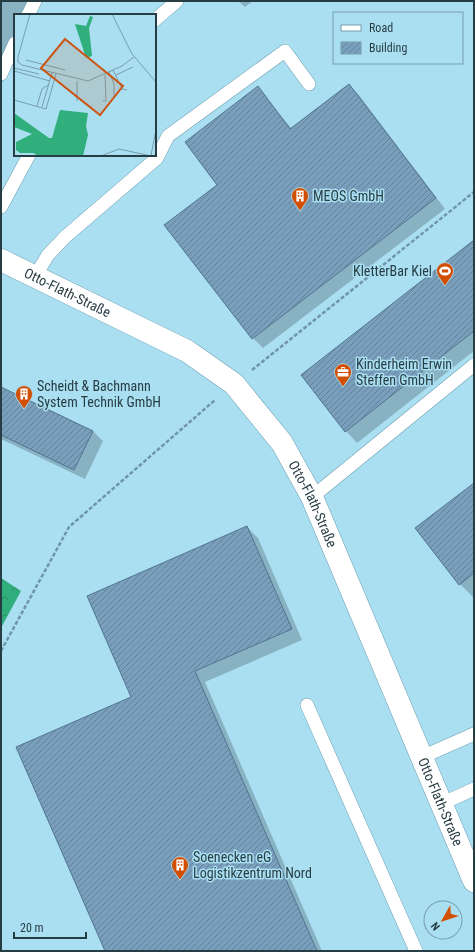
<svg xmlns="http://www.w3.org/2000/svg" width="475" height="952" font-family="'Roboto Condensed',sans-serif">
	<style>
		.forest { fill: url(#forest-crowns) }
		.shadow { fill: #0003 }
		.building { fill: url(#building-hatch); stroke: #517591 }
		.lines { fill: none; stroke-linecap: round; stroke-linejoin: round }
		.service-casing { stroke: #6b9eb0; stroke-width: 14 }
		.minor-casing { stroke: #6b9eb0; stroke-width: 23 }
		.path { stroke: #6f96a4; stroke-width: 2.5; stroke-dasharray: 4 2; stroke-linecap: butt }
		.service { stroke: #fff; stroke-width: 13 }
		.minor { stroke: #fff; stroke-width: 22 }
		.labels { text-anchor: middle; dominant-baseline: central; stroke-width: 3; stroke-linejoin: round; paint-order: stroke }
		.poi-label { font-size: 14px; fill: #273d44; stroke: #aadff2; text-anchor: start }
		.street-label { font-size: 14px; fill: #273d44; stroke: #aadff2 }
		.inset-road { fill: none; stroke: #769eac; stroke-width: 1 }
		.view { fill: #cb5514; fill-opacity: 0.15; stroke: #cb5514; stroke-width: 2 }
		.inset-edge { fill: none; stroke: #273d44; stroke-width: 2 }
	</style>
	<defs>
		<pattern id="forest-crowns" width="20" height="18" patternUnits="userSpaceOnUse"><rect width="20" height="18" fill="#30af7c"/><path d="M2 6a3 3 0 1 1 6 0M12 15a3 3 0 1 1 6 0" fill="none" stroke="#299067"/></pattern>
		<pattern id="building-hatch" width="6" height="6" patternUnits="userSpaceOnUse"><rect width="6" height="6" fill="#799fbd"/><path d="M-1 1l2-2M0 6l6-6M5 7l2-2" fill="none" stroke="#63839b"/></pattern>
	</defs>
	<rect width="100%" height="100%" fill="#aadff2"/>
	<!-- forest -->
	<path class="forest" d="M1,578L21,591L1,628Z"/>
	<!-- shadow -->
	<path class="shadow" d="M1,1H40L34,15H15V55L1,85Z
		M238,1H253L245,7Z
		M349,85L359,95L445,209L263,348L253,338L218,185L258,88L292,129Z
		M474,241V351L357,443L346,431Z
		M1,388L93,431L103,441L85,479L1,439Z
		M474,484V596L473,597L460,584Z
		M247,527L258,538L302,640L205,682L322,951H106L133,697Z"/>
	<!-- building -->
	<path class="building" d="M349,84L436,198L252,339L164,225L217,185L185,142L258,86L290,129Z
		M474,240V331L345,432L301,375Z
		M1,387L93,431L74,470L1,435Z
		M474,483V573L459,585L415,528Z
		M247,526L292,629L195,671L317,951H105L16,747L131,697L87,596Z"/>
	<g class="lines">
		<!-- service casing -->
		<g class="service-casing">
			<path id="service" d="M28,15L35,1
				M155,20L177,1
				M1,74L15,43
				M1,207L29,155
				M35,276L48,255L65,237L157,158L168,136L285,51L309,84
				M312,497L474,365
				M307,705L416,951
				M422,757L474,734
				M441,804L474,789"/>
		</g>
		<!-- minor casing -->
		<g class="minor-casing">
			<g id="minor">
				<path id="s1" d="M1,260L187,351L234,384L282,443L312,497L474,881"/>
			</g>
		</g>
		<!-- path -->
		<path class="path" d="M252,370L474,192
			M1,651L69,527L215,400"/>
		<!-- service -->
		<use href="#service" class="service"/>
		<!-- minor -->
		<use href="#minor" class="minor"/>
	</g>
	<!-- icons -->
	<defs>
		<g id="building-pin" transform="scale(0.9)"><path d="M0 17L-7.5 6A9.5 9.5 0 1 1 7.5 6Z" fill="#d24e00" stroke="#aadff2"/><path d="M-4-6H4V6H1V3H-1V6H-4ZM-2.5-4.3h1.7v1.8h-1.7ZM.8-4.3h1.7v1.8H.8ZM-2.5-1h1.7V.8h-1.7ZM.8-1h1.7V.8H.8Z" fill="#fff"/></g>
		<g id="stadium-pin" transform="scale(0.9)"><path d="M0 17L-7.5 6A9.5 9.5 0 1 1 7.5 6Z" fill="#d24e00" stroke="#aadff2"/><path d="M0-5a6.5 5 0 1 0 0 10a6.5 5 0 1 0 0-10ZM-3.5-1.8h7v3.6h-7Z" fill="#fff"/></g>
		<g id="office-pin" transform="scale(0.9)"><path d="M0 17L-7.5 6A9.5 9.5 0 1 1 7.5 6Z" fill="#d24e00" stroke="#aadff2"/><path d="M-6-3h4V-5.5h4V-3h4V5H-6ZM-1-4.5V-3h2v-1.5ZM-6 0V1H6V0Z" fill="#fff"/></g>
	</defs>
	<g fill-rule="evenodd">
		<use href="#building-pin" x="300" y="196"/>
		<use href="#stadium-pin" x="445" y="271"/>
		<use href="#office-pin" x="343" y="372"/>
		<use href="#building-pin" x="24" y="394"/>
		<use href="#building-pin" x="180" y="865"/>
	</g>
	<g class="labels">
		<!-- poi labels -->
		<g class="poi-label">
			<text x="313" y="196">MEOS GmbH</text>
			<text x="432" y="271" text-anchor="end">KletterBar Kiel</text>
			<text x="356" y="364">Kinderheim Erwin<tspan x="356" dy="16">Steffen GmbH</tspan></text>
			<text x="37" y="386">Scheidt &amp; Bachmann<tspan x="37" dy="16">System Technik GmbH</tspan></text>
			<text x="193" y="857">Soenecken eG<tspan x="193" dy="16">Logistikzentrum Nord</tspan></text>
		</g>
		<!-- street labels -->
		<g class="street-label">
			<text stroke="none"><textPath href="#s1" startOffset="74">Otto-Flath-Straße</textPath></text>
			<text stroke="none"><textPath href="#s1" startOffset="409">Otto-Flath-Straße</textPath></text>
			<text stroke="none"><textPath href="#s1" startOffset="733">Otto-Flath-Straße</textPath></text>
		</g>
	</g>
	<!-- overview -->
	<g transform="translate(14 14)">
		<rect width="142" height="142" fill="#aadff2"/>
		<path d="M76,2L79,3L75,14L78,42L72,44L61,10L72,12ZM46,96L74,99L72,112L74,121L69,142H25L19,139H6L2,136V128L18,120L0,113V99L35,124H38Z" fill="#30af7c"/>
		<path class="inset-road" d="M16,0L4,43V48L8,51L74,67L108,52L120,43M98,0L118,40L142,68M12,46L51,56M0,54L25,60M99,56L108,75L113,76M0,57L36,67M95,58L100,70V84M102,61L119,53M63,67V87M0,86L32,95L42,60M89,87H92L91,61M23,92L28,75L34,71M28,93L38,59M137,141L142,116M87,142L105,135L137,142"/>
		<path class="view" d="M51,25L109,72L86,101L27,54Z"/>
		<rect width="142" height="142" class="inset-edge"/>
	</g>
	<!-- border -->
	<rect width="475" height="952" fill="none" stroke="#273d44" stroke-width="4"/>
	<!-- legend -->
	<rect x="333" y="12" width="130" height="52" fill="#aadff2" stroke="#769eac"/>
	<rect x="341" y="25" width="20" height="6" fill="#ffffff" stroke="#769eac"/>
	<text x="369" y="32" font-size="12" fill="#273d44">Road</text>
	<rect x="341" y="42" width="20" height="12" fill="url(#building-hatch)" stroke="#769eac"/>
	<text x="369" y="52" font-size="12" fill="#273d44">Building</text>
	<!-- north arrow -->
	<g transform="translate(443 920) rotate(231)"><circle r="19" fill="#aadff2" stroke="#769eac"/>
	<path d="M0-3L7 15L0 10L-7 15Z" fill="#d24e00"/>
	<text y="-6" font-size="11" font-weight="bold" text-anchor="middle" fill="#273d44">N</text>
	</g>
	<!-- scale -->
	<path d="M14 932v6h72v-6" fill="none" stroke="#273d44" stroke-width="2"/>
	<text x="20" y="932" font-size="12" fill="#273d44" stroke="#aadff2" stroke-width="3" paint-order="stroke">20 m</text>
</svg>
